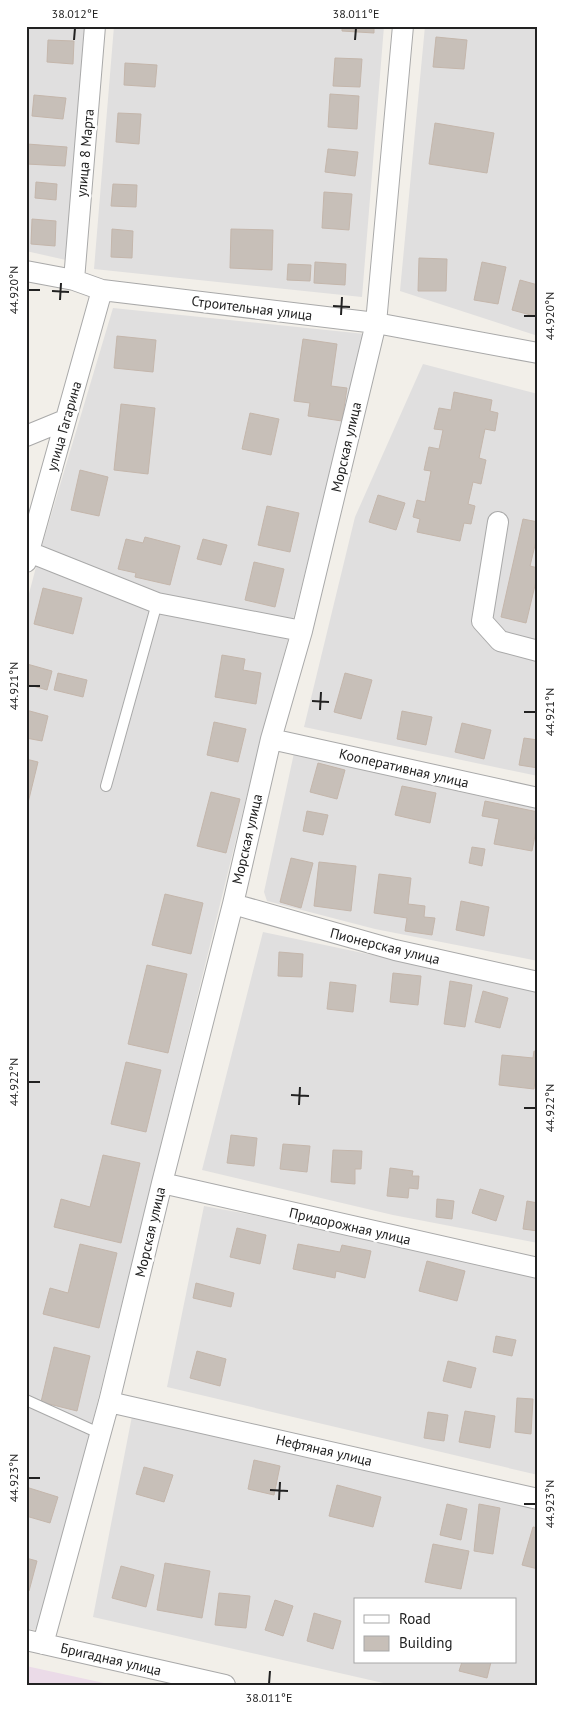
<svg xmlns="http://www.w3.org/2000/svg" width="564" height="1711" font-family="'PT Sans',sans-serif">
	<style>
		.residential { fill: #e0dfdf; fill-rule: evenodd }
		.industrial { fill: #ebdbe8 }
		.building { fill: #c7bfb8; stroke: #c4b6ab }
		.lines { fill: none; stroke-linecap: round; stroke-linejoin: round }
		.service-casing { stroke: #a9a9a9; stroke-width: 12 }
		.minor-casing { stroke: #a9a9a9; stroke-width: 22 }
		.service { stroke: #fff; stroke-width: 10 }
		.minor { stroke: #fff; stroke-width: 20 }
		.ticks { fill: none; stroke: #222; stroke-width: 2 }
		.labels { text-anchor: middle; dominant-baseline: central; stroke-width: 5; stroke-linejoin: round; paint-order: stroke }
		.street-label { font-size: 14px; fill: #222; stroke: #fff }
		.neatline { fill: none; stroke: #222; stroke-width: 2 }
		.ticks-label { font-size: 12px; text-anchor: middle; fill: #222 }
	</style>
	<rect width="100%" height="100%" fill="#f2efe9"/>
	<!-- residential -->
	<path class="residential" d="M26,26H88L66,260L26,251Z
		M114,26H384L362,297L94,269Z
		M425,26H538V336L400,291Z
		M113,308L365,334L289,636L261,738L43,1623L34,1630L26,1629V605L40,552Z
		M423,364L538,394V776L304,727L355,517Z
		M294,753L538,802V961L375,929L267,901L264,892Z
		M263,932L538,990V1243L393,1215L202,1170Z
		M204,1206L340,1231L538,1273V1475L167,1387Z
		M132,1416L538,1507V1685H392L93,1617ZM355,1600H515V1662H355Z"/>
	<!-- industrial -->
	<path class="industrial" d="M26,1666L113,1685H26Z"/>
	<!-- building -->
	<path class="building" d="M342,26H374V33L342,31Z
		M436,37L467,40L464,69L433,67Z
		M48,40L74,41L73,64L47,62Z
		M335,58L362,59L360,87L333,86Z
		M125,63L157,65L155,87L124,85Z
		M330,94L359,96L357,129L328,127Z
		M34,95L66,98L63,119L32,116Z
		M118,113L141,114L139,144L116,142Z
		M435,123L494,133L487,173L429,164Z
		M27,144L67,147L65,166L26,164Z
		M328,149L358,152L355,176L325,172Z
		M36,182L57,184L56,200L35,198Z
		M113,184L137,185L136,207L111,206Z
		M324,192L352,194L349,230L322,228Z
		M32,219L56,221L55,246L31,244Z
		M112,229L133,231L132,258L111,257Z
		M231,229L273,230L272,270L230,268Z
		M419,258L447,259L446,291H418Z
		M315,262L346,264L345,285L314,283Z
		M482,262L506,267L498,304L474,300Z
		M288,264L311,265L310,281L287,280Z
		M520,280L538,285V317L512,310Z
		M117,336L156,340L153,372L114,368Z
		M303,339L337,344L331,386L347,388L342,421L308,416L310,403L294,401Z
		M454,392L492,400L490,411L498,413L495,431L485,429L479,458L486,460L481,484L473,482L468,504L475,506L471,524L464,523L460,541L417,532L420,519L413,517L417,500L425,502L431,471L424,470L429,447L439,449L443,430L434,429L439,408L451,410Z
		M121,404L155,408L148,474L114,470Z
		M250,413L279,419L271,455L242,449Z
		M80,470L108,477L99,516L71,510Z
		M378,495L405,503L396,530L369,522Z
		M267,506L299,513L290,552L258,545Z
		M523,519L538,522V538L537,537L530,566L538,568V573L526,623L501,617Z
		M145,537L180,546L170,585L135,577L136,573L118,569L126,539L143,543Z
		M203,539L227,545L221,565L197,559Z
		M254,562L284,569L275,607L245,600Z
		M43,588L82,598L73,634L34,624Z
		M222,655L245,659L243,670L261,673L256,704L215,697Z
		M27,664L52,671L47,690L26,684Z
		M58,673L87,680L83,697L54,690Z
		M345,673L372,680L361,719L334,712Z
		M26,710L48,716L42,741L26,738Z
		M402,711L432,717L426,745L397,739Z
		M214,722L246,729L238,762L207,755Z
		M462,723L491,730L484,759L455,752Z
		M524,738L538,740V768L519,765Z
		M26,759L38,762L26,811Z
		M318,763L345,770L337,799L310,792Z
		M402,786L436,793L430,823L395,815Z
		M211,792L240,799L226,853L197,846Z
		M485,801L538,812V820L532,851L494,844L499,819L482,816Z
		M307,811L328,815L323,835L303,831Z
		M472,847L485,849L482,866L469,863Z
		M291,858L313,863L301,908L280,902Z
		M319,862L356,866L351,911L314,906Z
		M379,874L411,878L408,904L425,906L424,917L435,918L432,935L405,931L407,918L374,913Z
		M165,894L203,903L191,954L152,945Z
		M461,901L489,907L484,936L456,930Z
		M279,952L303,954L302,977L278,976Z
		M147,965L187,974L168,1053L128,1044Z
		M393,973L421,976L418,1005L390,1002Z
		M450,981L472,985L465,1027L444,1024Z
		M330,982L356,985L353,1012L327,1009Z
		M483,991L508,998L500,1028L475,1022Z
		M534,1051L538,1052V1073H536L534,1089L499,1085L502,1055L533,1058Z
		M126,1062L161,1070L146,1132L111,1124Z
		M231,1135L257,1138L254,1166L227,1163Z
		M283,1144L310,1146L307,1172L280,1169Z
		M333,1150L362,1151L361,1169H355V1184L331,1182Z
		M103,1155L140,1163L121,1243L54,1227L61,1199L90,1207Z
		M390,1168L413,1171L412,1176H419L418,1189L409,1188L408,1198L387,1196Z
		M480,1189L504,1196L496,1221L472,1213Z
		M437,1199L454,1201L452,1219L436,1217Z
		M527,1201L538,1203V1231L523,1229Z
		M237,1228L266,1235L260,1264L230,1257Z
		M80,1244L117,1253L99,1328L43,1314L50,1288L68,1293Z
		M298,1244L340,1252L342,1245L371,1251L365,1278L336,1271L335,1278L293,1269Z
		M427,1261L465,1271L457,1301L419,1291Z
		M196,1283L234,1293L231,1307L193,1298Z
		M496,1336L516,1340L512,1356L493,1352Z
		M54,1347L90,1356L77,1411L41,1402Z
		M197,1351L226,1359L220,1386L190,1378Z
		M448,1361L476,1368L471,1388L443,1381Z
		M517,1398L533,1399L531,1434L515,1432Z
		M465,1411L495,1416L490,1448L459,1442Z
		M428,1412L448,1415L444,1441L424,1438Z
		M254,1460L280,1466L274,1495L248,1489Z
		M144,1467L173,1475L164,1502L136,1494Z
		M337,1485L381,1497L373,1527L329,1516Z
		M26,1487L58,1497L50,1523L26,1516Z
		M447,1504L467,1509L461,1540L440,1535Z
		M479,1504L500,1508L493,1554L474,1551Z
		M533,1527L538,1528V1569L522,1565Z
		M433,1544L469,1551L461,1589L425,1582Z
		M26,1558L37,1561L29,1591L26,1590Z
		M165,1563L210,1571L202,1618L157,1610Z
		M121,1566L154,1575L146,1607L112,1598Z
		M219,1593L250,1596L246,1628L215,1625Z
		M275,1600L293,1606L283,1636L265,1630Z
		M314,1613L341,1621L333,1649L307,1641Z
		M462,1662H491L487,1678L459,1671Z"/>
	<g class="lines">
		<!-- service casing -->
		<g class="service-casing">
			<path id="service" d="M106,786L157,603
				M26,1400L101,1434"/>
		</g>
		<!-- minor casing -->
		<g class="minor-casing">
			<path id="minor" d="M26,271L74,280L102,290L376,323L538,353
				M74,280L95,26
				M26,436L65,420
				M498,522L482,621L500,641L538,651
				M29,552L157,603L302,631
				M26,562L102,290
				M271,739L538,798
				M233,904L395,950L538,982
				M162,1183L538,1268
				M109,1402L538,1499
				M26,1640L225,1685
				M43,1644L109,1402L162,1183L233,904L271,739L302,631L376,323L403,26"/>
		</g>
		<!-- service -->
		<use href="#service" class="service"/>
		<!-- minor -->
		<use href="#minor" class="minor"/>
	</g>
	<!-- ticks -->
	<path class="ticks" d="M74,40L75,28M355,40L356,28M28,290H40M52,291L69,292M60,300L61,283M333,306L350,307M341,315L342,297M524,316H536M28,686H40M312,701L329,702M320,710L321,692M524,712H536M28,1082H40M291,1095L309,1096M299,1105L300,1087M524,1108H536M28,1478H40M270,1490L288,1491M279,1500L280,1482M524,1504H536M269,1684L270,1671"/>
	<g class="labels">
		<!-- street labels -->
		<g class="street-label">
			<text transform="translate(85 153) rotate(-85)">улица 8 Марта</text>
			<text transform="translate(252 308) rotate(7)">Строительная улица</text>
			<text transform="translate(64 426) rotate(-74)">улица Гагарина</text>
			<text transform="translate(346 447) rotate(-77)">Морская улица</text>
			<text transform="translate(404 768) rotate(13)">Кооперативная улица</text>
			<text transform="translate(247 839) rotate(-77)">Морская улица</text>
			<text transform="translate(385 946) rotate(14)">Пионерская улица</text>
			<text transform="translate(350 1226) rotate(13)">Придорожная улица</text>
			<text transform="translate(150 1232) rotate(-77)">Морская улица</text>
			<text transform="translate(324 1450) rotate(13)">Нефтяная улица</text>
			<text transform="translate(111 1659) rotate(13)">Бригадная улица</text>
		</g>
	</g>
	<!-- border -->
	<rect width="564" height="1711" fill="none" stroke="#ffffff" stroke-width="55"/>
	<!-- legend -->
	<rect x="354" y="1598" width="162" height="65" fill="#ffffff" stroke="#a7a7a7"/>
	<rect x="364" y="1615" width="25" height="8" fill="#ffffff" stroke="#a7a7a7"/>
	<text x="399" y="1624" font-size="15" fill="#222222">Road</text>
	<rect x="364" y="1636" width="25" height="15" fill="#c7bfb8" stroke="#a7a7a7"/>
	<text x="399" y="1648" font-size="15" fill="#222222">Building</text>
	<rect x="28" y="28" width="508" height="1656" class="neatline"/>
	<g class="ticks-label">
		<text x="75" y="18">38.012°E</text>
		<text x="356" y="18">38.011°E</text>
		<text transform="translate(14 290) rotate(-90)" y="4">44.920°N</text>
		<text transform="translate(550 316) rotate(-90)" y="4">44.920°N</text>
		<text transform="translate(14 686) rotate(-90)" y="4">44.921°N</text>
		<text transform="translate(550 712) rotate(-90)" y="4">44.921°N</text>
		<text transform="translate(14 1082) rotate(-90)" y="4">44.922°N</text>
		<text transform="translate(550 1108) rotate(-90)" y="4">44.922°N</text>
		<text transform="translate(14 1478) rotate(-90)" y="4">44.923°N</text>
		<text transform="translate(550 1504) rotate(-90)" y="4">44.923°N</text>
		<text x="269" y="1702">38.011°E</text>
	</g>
</svg>
